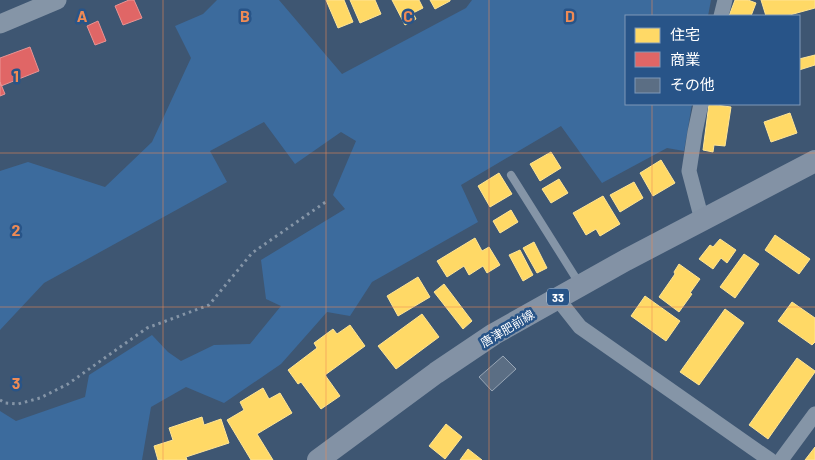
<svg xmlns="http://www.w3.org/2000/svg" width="815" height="460" font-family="Barlow,'Noto Sans JP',sans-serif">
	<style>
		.green { fill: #3c6b9d }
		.homes { fill: #ffd966; stroke: #ffe494 }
		.shops { fill: #e06666; stroke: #e99494 }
		.building { fill: #5b6e84; stroke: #98a6b6 }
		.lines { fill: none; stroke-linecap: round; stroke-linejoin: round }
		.path { stroke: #8595a7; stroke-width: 3; stroke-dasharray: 2.5 4; stroke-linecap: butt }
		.service { stroke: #8595a7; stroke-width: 8 }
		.minor { stroke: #8595a7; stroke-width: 15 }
		.tertiary { stroke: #8595a7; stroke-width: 19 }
		.primary { stroke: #8392a5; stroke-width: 22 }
		.grid { fill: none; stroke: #ef8b55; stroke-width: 1; stroke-opacity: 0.55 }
		.labels { text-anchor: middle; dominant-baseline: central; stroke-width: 5; stroke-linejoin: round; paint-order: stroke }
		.shield { fill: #285488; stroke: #beccdb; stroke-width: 1 }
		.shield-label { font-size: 11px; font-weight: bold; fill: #fff }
		.street-label { font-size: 12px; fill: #fff; stroke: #285488 }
		.grid-label { font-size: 16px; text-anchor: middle; font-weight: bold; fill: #ef8b55; stroke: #285488; stroke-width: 5; stroke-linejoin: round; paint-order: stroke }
	</style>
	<rect width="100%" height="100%" fill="#3e5672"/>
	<!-- green -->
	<path class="green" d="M217,0H279L342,74L466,8L472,0H711L708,16H626V104H692L684,151L667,148L602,183L561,126L461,185L478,222L372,282L350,316L327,312L281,364L224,403L186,387L151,407L142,460H0V411L16,421L85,397L89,375L152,335L168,352L181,361L214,345L250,344L281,306L266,299L261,260L345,209L333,195L356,141L341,132L295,164L264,122L210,151L227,182L44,283L0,330V171L28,162L105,187L152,142L191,58L175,26L203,14Z"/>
	<!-- homes -->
	<path class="homes" d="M326,0H344L353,22L338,28Z
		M350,0H375L381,14L360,23Z
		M392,0H419L423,8L413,13L416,19L405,25Z
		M430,0H450V1L435,9Z
		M735,0H748L756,3L751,16H729Z
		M761,0H815V8L786,16H766Z
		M815,55V65L799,70V59Z
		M709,104L731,107L725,146L714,145L713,152L703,150Z
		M790,113L797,133L771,142L764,122Z
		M551,152L561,168L540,181L530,164Z
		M661,160L675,183L653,196L640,173Z
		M499,173L512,194L490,207L478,186Z
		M559,179L568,193L551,203L542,189Z
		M634,182L643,198L620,212L610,195Z
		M603,196L620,224L600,236L596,229L586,235L573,213Z
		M511,210L518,222L500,233L493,221Z
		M775,235L810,259L799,274L765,250Z
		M475,238L482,251L489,247L500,265L487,273L483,266L469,275L464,266L447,277L437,261Z
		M720,239L736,250L727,263L721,258L713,269L699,259L710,245L713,247Z
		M534,242L547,268L537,273L523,248Z
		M520,250L533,275L523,281L509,255Z
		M744,254L759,264L735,298L720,287Z
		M679,264L700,279L690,293L692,294L679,312L659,297L675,274L674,272Z
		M418,277L430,297L398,316L387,296Z
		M444,284L472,321L463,329L434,292Z
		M645,296L680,321L666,341L631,316Z
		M792,302L815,318V342L812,345L778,321Z
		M725,309L744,323L699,385L680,372Z
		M422,314L439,337L396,369L378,346Z
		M350,325L365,346L325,375L340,396L321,409L301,382L298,384L288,370L317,348L314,343L333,329L337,334Z
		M797,358L815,371V372L768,439L749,425Z
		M263,388L269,399L280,393L292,413L257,434L273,460H251L227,420L244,410L240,402Z
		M202,417L204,425L221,419L229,443L186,457L187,460H158L154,446L173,440L169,428Z
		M446,424L462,437L445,459L429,446Z
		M815,447V460H805Z
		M468,449L482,460H460Z"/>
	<!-- shops -->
	<path class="shops" d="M129,0H134L142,18L123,25L115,6Z
		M98,21L106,41L95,45L87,26Z
		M30,47L39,71L1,86L0,82V58Z
		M0,82L5,94L0,96Z"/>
	<!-- building -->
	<path class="building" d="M503,356L516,369L492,391L479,377Z"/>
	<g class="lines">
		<!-- path -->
		<path class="path" d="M0,400L5,403L18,404L40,398L68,384L147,328L209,305L252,253L327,201"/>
		<!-- service -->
		<path class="service" d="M511,175L579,283"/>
		<!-- minor -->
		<path class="minor" d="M721,16L725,0
			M701,104L695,132L689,171L702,220
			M557,298L580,327L770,460
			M781,460L815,414"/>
		<!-- tertiary -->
		<path class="tertiary" d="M0,24L57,0"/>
		<!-- primary -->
		<path class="primary" d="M318,460L436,373L494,334L626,260L815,161"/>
	</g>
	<!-- grid -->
	<path class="grid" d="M163,0V460M326,0V460M489,0V460M652,0V16M652,104V460M0,153H815M0,307H815"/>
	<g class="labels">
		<!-- shield labels -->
		<rect class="shield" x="547" y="288.5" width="22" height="17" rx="4"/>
		<g class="shield-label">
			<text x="558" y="297">33</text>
		</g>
		<!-- street labels -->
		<g class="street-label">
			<text transform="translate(507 328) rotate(-31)">唐津肥前線</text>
		</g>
	</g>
	<g class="grid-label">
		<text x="82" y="22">A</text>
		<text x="245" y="22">B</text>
		<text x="408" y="22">C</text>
		<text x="570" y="22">D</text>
		<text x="16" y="82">1</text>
		<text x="16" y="236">2</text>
		<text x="16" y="389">3</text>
	</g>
	<!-- legend -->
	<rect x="625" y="15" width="175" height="90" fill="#285488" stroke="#7e98b8"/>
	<rect x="635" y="28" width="25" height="15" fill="#ffd966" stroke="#7e98b8"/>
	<text x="670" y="40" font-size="15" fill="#ffffff">住宅</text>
	<rect x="635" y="52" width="25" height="15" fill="#e06666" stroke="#7e98b8"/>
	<text x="670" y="65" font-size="15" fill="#ffffff">商業</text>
	<rect x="635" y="78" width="25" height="15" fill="#5b6e84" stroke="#7e98b8"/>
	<text x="670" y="90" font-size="15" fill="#ffffff">その他</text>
</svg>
